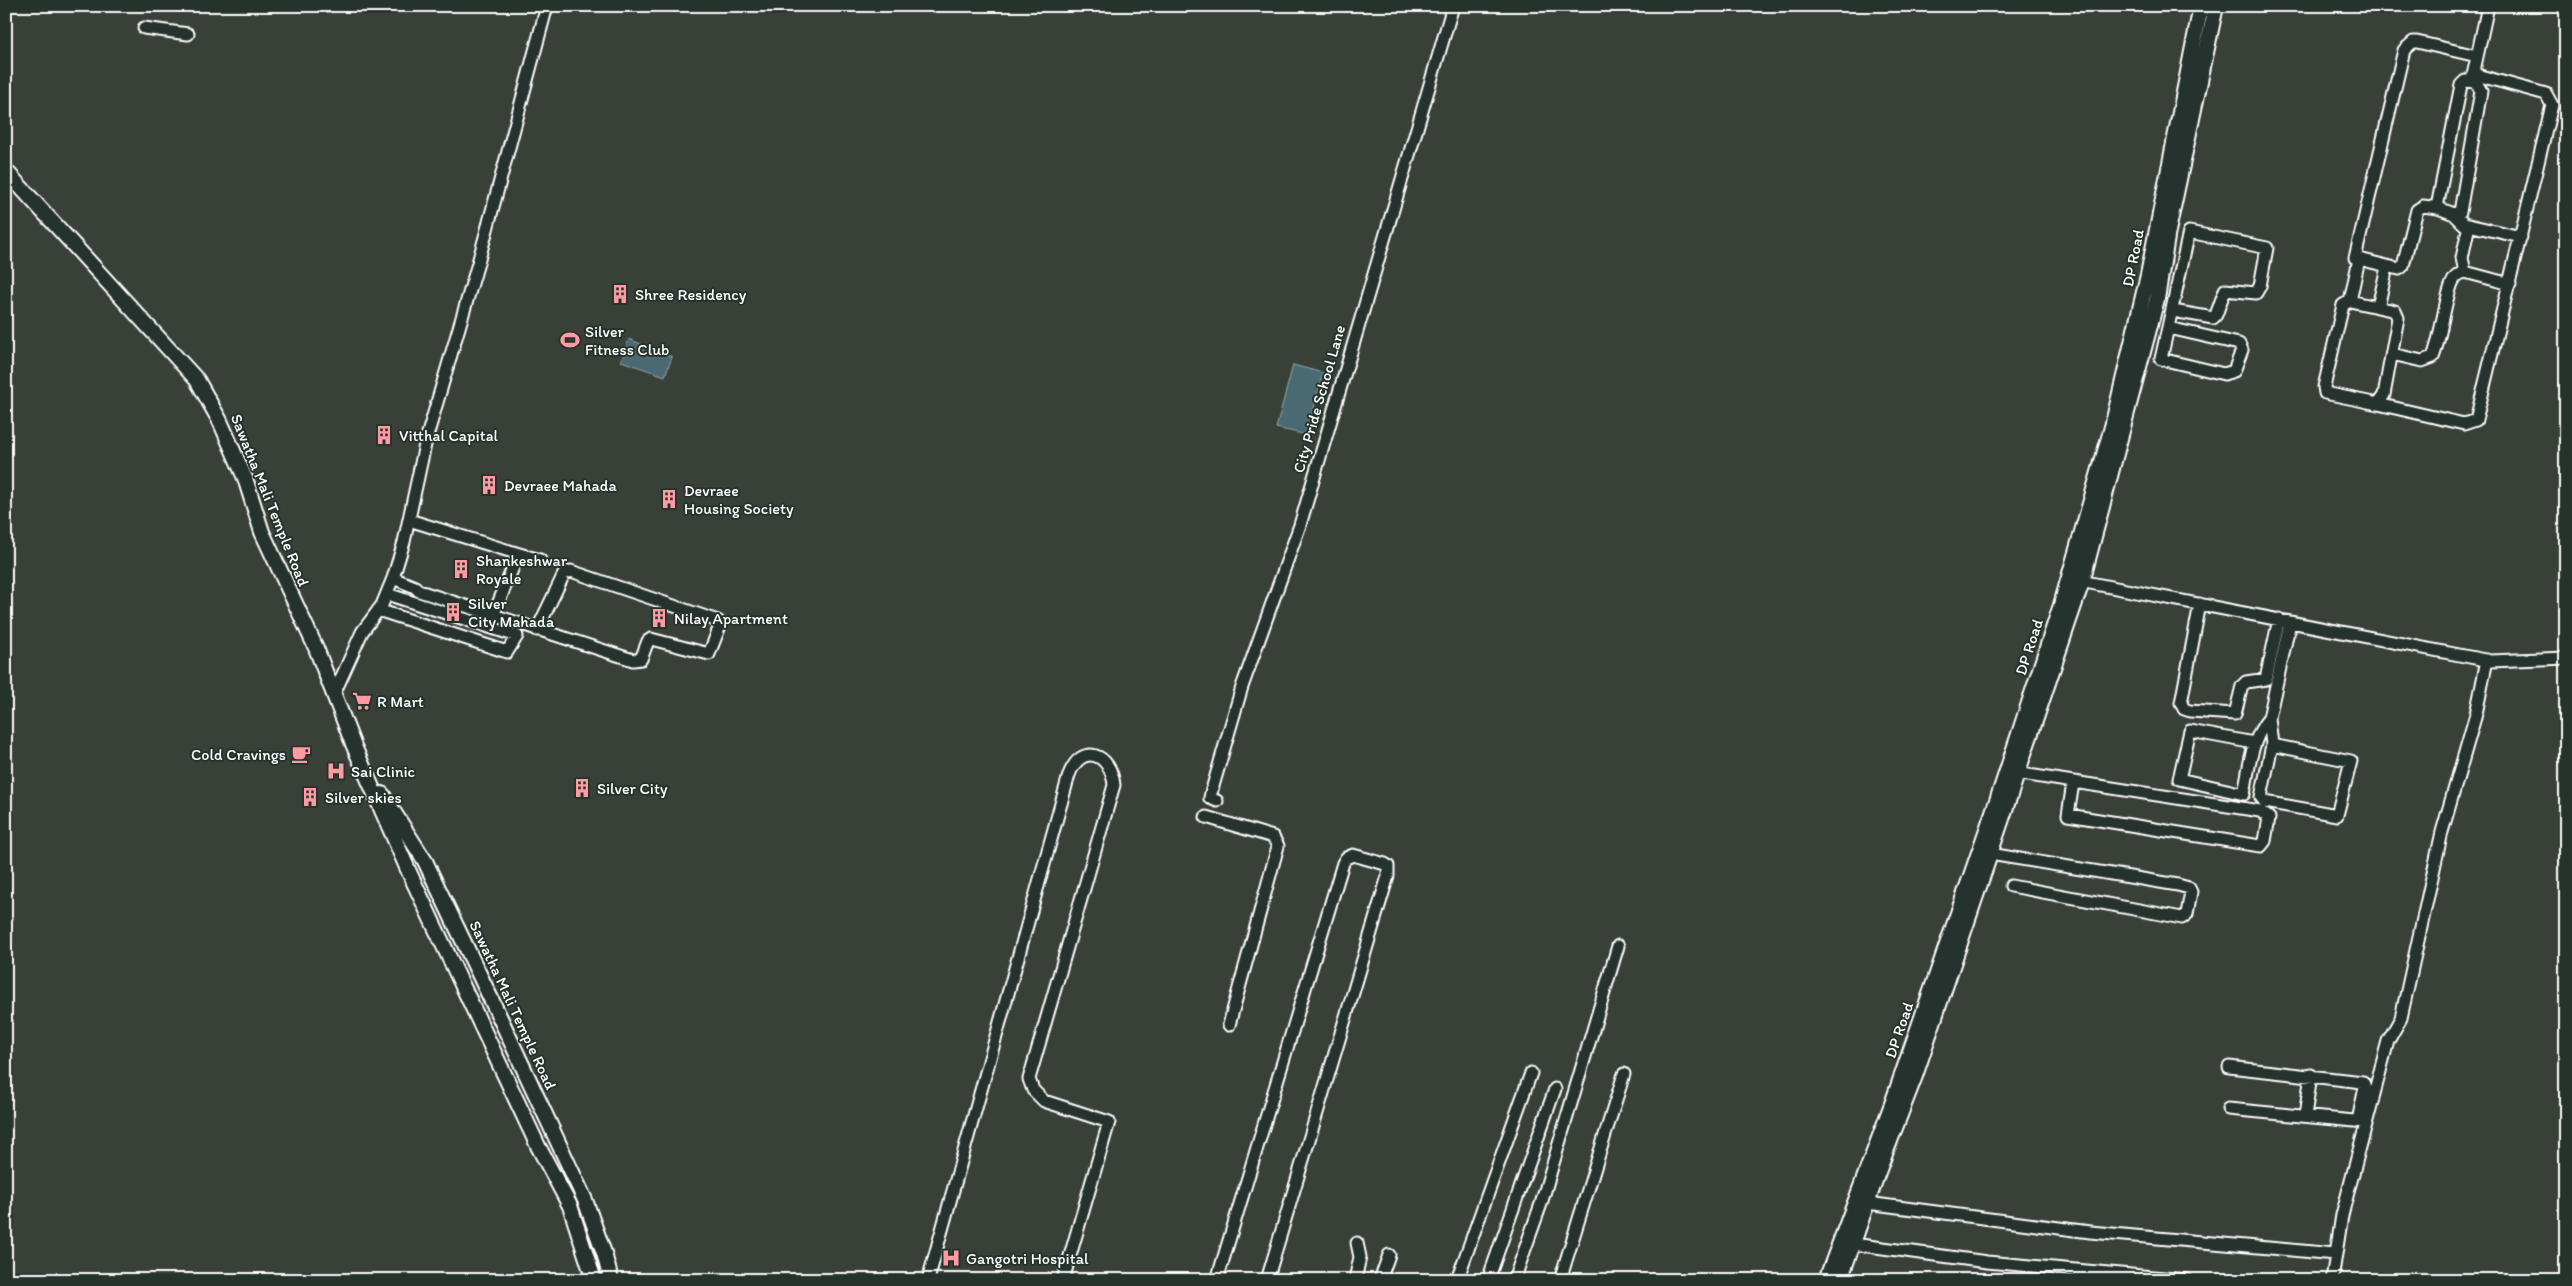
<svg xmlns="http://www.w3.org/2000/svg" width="2572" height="1286" font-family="Itim,sans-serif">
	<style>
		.water { fill: #4c6972; stroke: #94a5aa }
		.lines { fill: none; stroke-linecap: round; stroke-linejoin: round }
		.minor-casing { stroke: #fff; stroke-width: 15 }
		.tertiary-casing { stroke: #fff; stroke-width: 18 }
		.minor { stroke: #26332d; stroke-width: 11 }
		.tertiary { stroke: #26332d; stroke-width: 14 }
		.labels { text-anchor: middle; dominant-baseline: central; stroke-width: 4; stroke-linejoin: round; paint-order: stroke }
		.street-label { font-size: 16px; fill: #fff; stroke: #26332d }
		.poi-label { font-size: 16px; fill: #fff; stroke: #26332d; text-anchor: start }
	</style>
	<rect width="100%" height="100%" fill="#394037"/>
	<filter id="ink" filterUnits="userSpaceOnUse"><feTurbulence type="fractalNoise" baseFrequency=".02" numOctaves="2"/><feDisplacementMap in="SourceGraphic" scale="10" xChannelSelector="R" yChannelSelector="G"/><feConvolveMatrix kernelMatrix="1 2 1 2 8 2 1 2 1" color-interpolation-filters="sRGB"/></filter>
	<g filter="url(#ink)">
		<!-- water -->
		<path class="water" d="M629,339L672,357L665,376L621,361Z
			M1293,365L1323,373L1307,435L1276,428Z"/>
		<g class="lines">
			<!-- minor casing -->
			<g class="minor-casing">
				<path id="minor" d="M144,28L188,34
					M2472,80L2488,6
					M2465,81L2476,82L2481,91L2460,212L2454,214L2438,208V202L2461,85Z
					M2438,208L2423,206L2417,210L2403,266L2399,269L2355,258L2404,50L2413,42H2417L2477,56
					M2454,214L2464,224L2521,237
					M2469,225L2462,258L2465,272L2510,284
					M2350,301L2391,310L2395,311L2398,318L2384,395L2378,404L2325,393L2324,387L2343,305Z
					M2350,301L2359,259
					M2378,307L2387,267
					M2169,328L2239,344L2242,350L2234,371L2224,374L2161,359L2189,232L2267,248L2260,286L2256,293L2225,290L2216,315L2213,318L2173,311
					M2392,354L2422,361L2433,357C2441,339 2446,289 2455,278C2457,275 2462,273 2465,272
					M2378,404L2464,424L2476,420L2552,105L2546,94L2473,74
					M409,520L516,553V560L493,616
					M516,553L540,560
					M393,578L415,587L419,591L633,660L641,659L648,641L651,639L709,654L720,626L718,621L571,571L564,574L537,630
					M2075,580L2490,661L2566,658
					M2200,604L2181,703L2184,709L2190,711L2235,714L2242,686L2246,682L2266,679L2279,619
					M378,610L507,652L517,636L387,594
					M334,694L362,632L382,605L393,578L404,542L426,440L478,263L547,6
					M2254,743L2190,731L2179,779L2244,794C2249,768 2251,739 2269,718
					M2272,745L2351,761L2337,815L2265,802L2261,797L2272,745L2269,718L2290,622
					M2009,772L2260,811L2269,818L2265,841L2261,846L2254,845L2068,815L2073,783
					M1217,801L1210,798L1211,793L1242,687L1300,525L1453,6
					M1206,817L1273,837L1278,846L1229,1025
					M1990,854L2178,885L2189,888L2191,892L2187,914L2182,918L2011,886
					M2229,1067L2363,1082L2365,1087L2358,1121
					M2228,1109L2365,1122
					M2305,1116L2311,1075
					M1867,1203L2090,1232L2335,1254
					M1853,1244L1987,1262L2187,1280
					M928,1280L1069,775C1081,742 1111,753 1114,785L1029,1079L1033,1090L1044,1101L1109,1122L1063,1280
					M1217,1280L1343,863L1346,858L1353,855L1385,864L1388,866V876L1267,1280
					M1355,1280L1360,1257L1357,1243
					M1380,1280L1389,1255
					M1457,1280L1531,1073
					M1488,1280L1555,1089
					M1514,1280L1541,1204L1618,946
					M1560,1280L1624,1074
					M2332,1280L2342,1215L2388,1041L2401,1018L2442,832L2476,714L2487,660"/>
			</g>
			<!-- tertiary casing -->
			<g class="tertiary-casing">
				<path id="tertiary" d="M6,171L197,380L220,421L245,478L262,532L316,648L353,744L409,872L538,1146L570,1206L594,1280
					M382,794L425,861L501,1020L585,1200L604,1253L611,1280
					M1826,1280L1892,1104L2002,786L2061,605L2112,427L2148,275L2201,6
					M1840,1280L1878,1172L1915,1076L2082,582L2157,299L2168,231L2216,6"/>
			</g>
			<!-- minor -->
			<use href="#minor" class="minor"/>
			<!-- tertiary -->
			<use href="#tertiary" class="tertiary"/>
		</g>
	</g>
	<!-- icons -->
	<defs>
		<g id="building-bare" transform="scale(1.5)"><path d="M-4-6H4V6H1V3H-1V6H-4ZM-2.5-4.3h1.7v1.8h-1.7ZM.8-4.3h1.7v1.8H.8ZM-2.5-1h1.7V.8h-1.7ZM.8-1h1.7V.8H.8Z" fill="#ff9aa2" stroke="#26332d" stroke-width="2.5" paint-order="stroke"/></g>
		<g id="stadium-bare" transform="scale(1.5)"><path d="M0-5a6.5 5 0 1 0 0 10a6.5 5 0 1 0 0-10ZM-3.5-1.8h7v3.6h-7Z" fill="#ff9aa2" stroke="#26332d" stroke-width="2.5" paint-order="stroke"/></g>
		<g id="supermarket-bare" transform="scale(1.5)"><path d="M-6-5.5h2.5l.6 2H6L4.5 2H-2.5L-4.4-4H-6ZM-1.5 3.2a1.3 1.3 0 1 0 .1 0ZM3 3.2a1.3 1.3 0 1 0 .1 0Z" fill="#ff9aa2" stroke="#26332d" stroke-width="2.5" paint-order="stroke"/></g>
		<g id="cafe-bare" transform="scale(1.5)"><path d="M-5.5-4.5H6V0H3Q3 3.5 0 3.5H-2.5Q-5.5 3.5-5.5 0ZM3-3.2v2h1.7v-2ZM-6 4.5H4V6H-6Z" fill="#ff9aa2" stroke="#26332d" stroke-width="2.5" paint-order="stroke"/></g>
		<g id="hospital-bare" transform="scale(1.5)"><path d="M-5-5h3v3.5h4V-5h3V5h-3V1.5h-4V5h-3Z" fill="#ff9aa2" stroke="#26332d" stroke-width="2.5" paint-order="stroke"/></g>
	</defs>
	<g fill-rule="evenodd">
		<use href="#building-bare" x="620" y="294"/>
		<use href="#stadium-bare" x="570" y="340"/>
		<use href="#building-bare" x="384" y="435"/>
		<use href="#building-bare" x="489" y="485"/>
		<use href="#building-bare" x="669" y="499"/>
		<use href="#building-bare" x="461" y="569"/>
		<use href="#building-bare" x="453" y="612"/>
		<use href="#building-bare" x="659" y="618"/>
		<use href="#supermarket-bare" x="362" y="701"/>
		<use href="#cafe-bare" x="301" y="754"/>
		<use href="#hospital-bare" x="336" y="771"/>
		<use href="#building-bare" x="582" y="788"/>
		<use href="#building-bare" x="310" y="797"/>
		<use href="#hospital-bare" x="951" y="1258"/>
	</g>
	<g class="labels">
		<!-- street labels -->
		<g class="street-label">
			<text transform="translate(2133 258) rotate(-79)">DP Road</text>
			<text transform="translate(1319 399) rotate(-74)">City Pride School Lane</text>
			<text transform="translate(270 500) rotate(68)">Sawatha Mali Temple Road</text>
			<text transform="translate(2029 647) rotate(-72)">DP Road</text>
			<text transform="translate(513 1005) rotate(65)">Sawatha Mali Temple Road</text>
			<text transform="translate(1899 1030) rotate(-71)">DP Road</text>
		</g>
		<!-- poi labels -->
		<g class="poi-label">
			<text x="635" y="294">Shree Residency</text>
			<text x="585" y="331">Silver<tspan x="585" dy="18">Fitness Club</tspan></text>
			<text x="399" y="435">Vitthal Capital</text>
			<text x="504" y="485">Devraee Mahada</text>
			<text x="684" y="490">Devraee<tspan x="684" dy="18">Housing Society</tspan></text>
			<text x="476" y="560">Shankeshwar<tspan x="476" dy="18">Royale</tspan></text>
			<text x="468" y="603">Silver<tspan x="468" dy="18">City Mahada</tspan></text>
			<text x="674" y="618">Nilay Apartment</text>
			<text x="377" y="701">R Mart</text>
			<text x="286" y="754" text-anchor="end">Cold Cravings</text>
			<text x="351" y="771">Sai Clinic</text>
			<text x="597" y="788">Silver City</text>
			<text x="325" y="797">Silver skies</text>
			<text x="966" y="1258">Gangotri Hospital</text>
		</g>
	</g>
	<!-- margin -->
	<rect width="2572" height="1286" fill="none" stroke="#26332d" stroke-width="25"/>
	<rect x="12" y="12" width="2547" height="1261" fill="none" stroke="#fff" stroke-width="2" filter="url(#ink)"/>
</svg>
